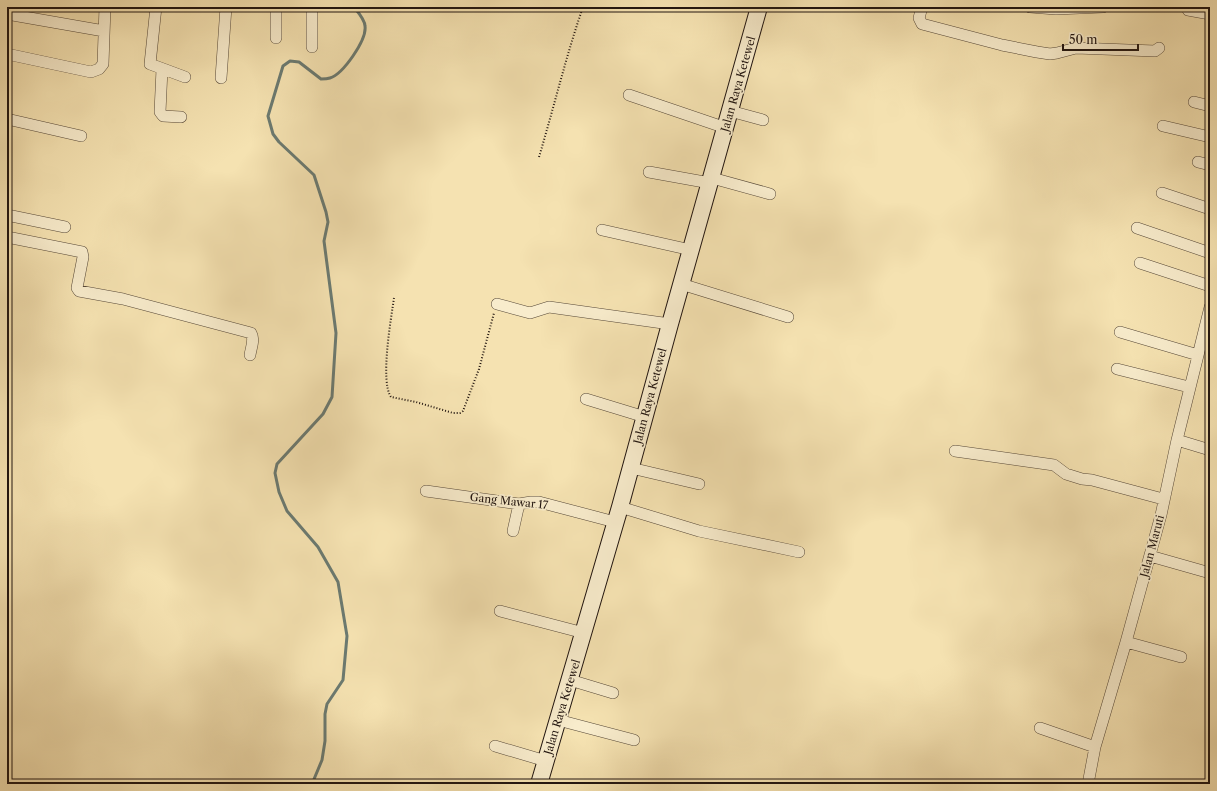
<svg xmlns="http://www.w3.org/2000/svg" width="1217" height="791" font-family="'Libre Caslon Text',serif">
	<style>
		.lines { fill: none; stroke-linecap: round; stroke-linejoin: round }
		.stream { stroke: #6b7a71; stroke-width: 3 }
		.minor-casing { stroke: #564838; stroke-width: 12 }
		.secondary-casing { stroke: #211510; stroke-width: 18 }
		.path { stroke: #211510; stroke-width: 2; stroke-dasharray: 1 2; stroke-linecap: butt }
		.minor { stroke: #f8eccc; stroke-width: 11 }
		.secondary { stroke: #f8eccc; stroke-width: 16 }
		.labels { text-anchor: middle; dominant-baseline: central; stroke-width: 3.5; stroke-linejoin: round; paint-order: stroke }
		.street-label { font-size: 11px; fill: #211510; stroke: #f8eccc }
	</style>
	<rect width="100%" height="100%" fill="#f5e2b1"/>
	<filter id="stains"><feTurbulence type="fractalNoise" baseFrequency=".005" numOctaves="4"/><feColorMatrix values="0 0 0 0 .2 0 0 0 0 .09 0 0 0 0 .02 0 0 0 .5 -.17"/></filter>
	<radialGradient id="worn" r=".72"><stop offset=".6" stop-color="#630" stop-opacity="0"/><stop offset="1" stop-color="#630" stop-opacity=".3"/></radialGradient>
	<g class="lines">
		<!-- stream -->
		<path class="stream" d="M312,784L322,760L325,741V714L327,704L343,680L347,636L338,582L318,547L287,511L279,492L275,473L277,464L323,414L332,397L336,333L324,241L328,222L326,212L314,175L279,142L273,134L268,116L283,66L290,61L299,62L321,79C323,79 327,79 330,78C343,74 367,40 365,26C365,20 358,12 354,7"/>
		<!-- minor casing -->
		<g class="minor-casing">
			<path id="minor" d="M156,7L150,64L185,77
				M312,7V47
				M922,7L919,18L922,24L1002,45L1037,52L1050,54L1057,53L1076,48L1155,51L1159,48
				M1030,7L1056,9L1103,7
				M1188,10L1210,14
				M7,14L104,31
				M276,38V7
				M7,54L91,72L99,69L103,64L105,7
				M162,69L160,112L163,116L181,117
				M221,78L226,7
				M629,95L726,128
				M1194,102L1210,106
				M730,111L763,120
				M7,119L81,136
				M1163,126L1210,137
				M1198,162L1210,165
				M649,172L710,183
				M712,178L770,194
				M1162,193L1210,209
				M7,215L65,227
				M1137,228L1210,253
				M602,230L691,250
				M7,237L82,252L83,257L77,288L79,291L123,299L251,333C255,339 251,348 250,355
				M1140,263L1210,286
				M681,284L788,317
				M497,304L530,313L549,307L670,324
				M1120,332L1198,355
				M1117,369L1189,387
				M586,399L645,417
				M1177,440L1210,450
				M955,451L1054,465L1066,474L1082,479L1092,480L1163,499
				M631,468L699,484
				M426,491L519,504L531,502H539L615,522
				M620,507L699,531L799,552
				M513,531L519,504
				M1150,556L1210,573
				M500,611L584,633
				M1126,642L1181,657
				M570,680L613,693
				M558,720L634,740
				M1040,728L1095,747
				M495,746L546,761
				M1088,784L1095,747L1126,642L1161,515L1177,440L1210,307"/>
		</g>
		<!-- secondary casing -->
		<g class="secondary-casing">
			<path id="secondary" d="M539,784L620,507L670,324L759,7"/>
		</g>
		<!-- path -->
		<path class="path" d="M539,157C554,107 566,56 583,7
			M394,298C391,319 380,381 391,397L416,402L453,413H460L463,411L479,369L494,313"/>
		<!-- minor -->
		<use href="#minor" class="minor"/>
		<!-- secondary -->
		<use href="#secondary" class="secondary"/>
	</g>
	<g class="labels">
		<!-- street labels -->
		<g class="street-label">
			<text transform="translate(738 84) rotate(-74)">Jalan Raya Ketewel</text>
			<text transform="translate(650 396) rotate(-75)">Jalan Raya Ketewel</text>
			<text transform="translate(509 501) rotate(6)">Gang Mawar 17</text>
			<text transform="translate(1152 546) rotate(-75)">Jalan Maruti</text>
			<text transform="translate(562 707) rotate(-73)">Jalan Raya Ketewel</text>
		</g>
	</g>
	<!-- margin -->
	<rect width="1217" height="791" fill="none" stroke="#f5e2b1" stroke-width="24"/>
	<rect x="8" y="8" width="1201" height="775" fill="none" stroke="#211510" stroke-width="2"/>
	<rect x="12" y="12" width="1193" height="767" fill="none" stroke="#211510"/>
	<!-- scale -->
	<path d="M1063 44v6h75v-6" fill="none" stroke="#211510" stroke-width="2"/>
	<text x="1069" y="44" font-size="12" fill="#211510" stroke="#f8eccc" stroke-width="3" paint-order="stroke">50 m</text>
	<rect width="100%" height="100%" filter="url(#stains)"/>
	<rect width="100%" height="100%" fill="url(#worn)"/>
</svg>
